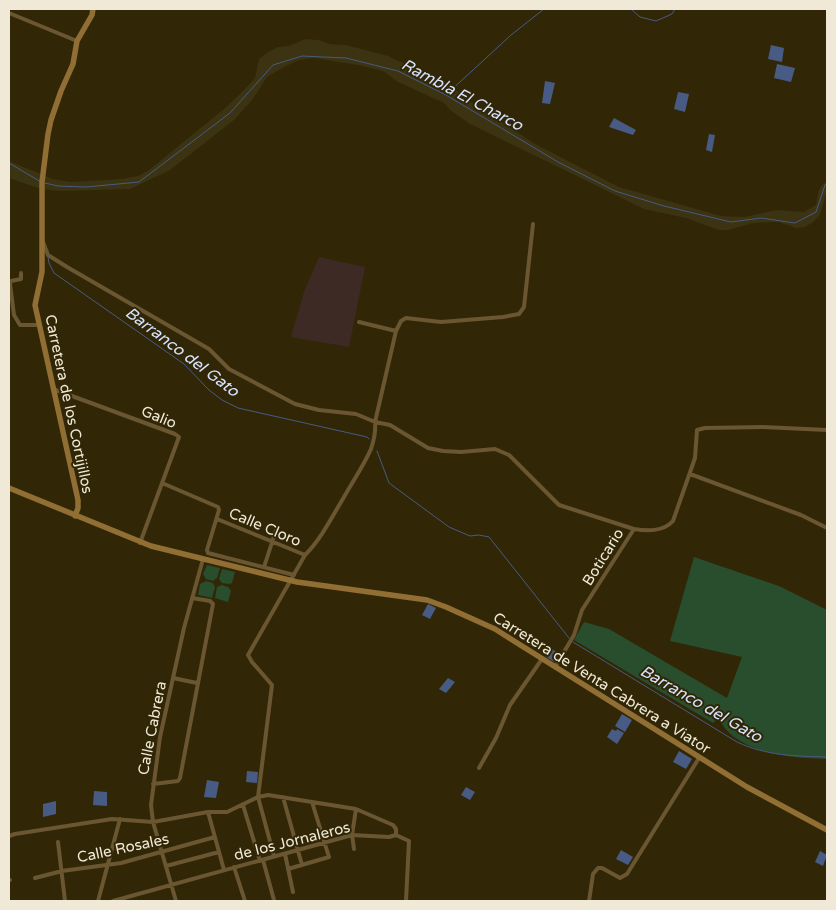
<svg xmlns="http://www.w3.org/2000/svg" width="836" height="910" font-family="'Varela Round',sans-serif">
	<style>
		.education { fill: #3d2a25 }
		.green { fill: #284e2e }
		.sand { fill: #3b3312 }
		.water { fill: #475b84 }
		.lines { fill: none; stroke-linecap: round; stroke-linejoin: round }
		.stream { stroke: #475b84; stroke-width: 1 }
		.street { stroke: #6b5632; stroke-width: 4 }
		.secondary { stroke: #916e33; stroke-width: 5.5 }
		.labels { text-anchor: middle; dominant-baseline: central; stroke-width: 4; stroke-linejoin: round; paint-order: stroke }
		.street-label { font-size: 15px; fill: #f0e9d7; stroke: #312706 }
		.water-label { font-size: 16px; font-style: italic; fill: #d5e3fe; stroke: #312706 }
	</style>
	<rect width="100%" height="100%" fill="#312706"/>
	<!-- education -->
	<path class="education" d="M319,257L365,267L349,347L291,337L304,292Z"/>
	<!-- green -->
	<path class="green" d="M694,557L779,586L827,610V759C795,758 761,756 734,737C728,733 723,725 719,720L720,716L713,723L574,640L584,622L609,629L727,698L742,657L670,641Z
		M207,565L220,568L217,578L213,581L206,579L203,574Z
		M222,569L235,572L232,583L229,584L222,583L219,579Z
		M206,581L213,583L215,587L212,598L198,595L200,584Z
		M222,585L228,587L231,591L228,602L215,598L217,587Z"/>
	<!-- sand -->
	<path class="sand" d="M305,39L319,40L329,44L346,45L388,56L446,83L454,88L468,100L535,144L619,187L721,216L744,217L776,210L804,212L816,205C819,192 816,190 827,181V190L820,215L812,223L805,227L796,228L779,222H769L753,223L728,230H719L686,218L644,209L470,124L450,110L444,103L398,82L383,71L358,65L314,58L299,60L284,67L267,77L252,100L234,120L170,170L130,189L61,191L41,189L9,178V161L53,179L71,182L122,179L138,176L149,170L224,109L242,92L255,78L259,59L268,52L278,47L289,46Z"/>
	<!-- water -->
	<path class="water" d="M771,45L784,48L782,62L768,59Z
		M777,64L795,68L791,82L774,78Z
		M545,81L555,83L550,104L542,103Z
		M678,92L689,94L685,112L674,109Z
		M614,118L636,130L633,135L609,127Z
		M709,134L715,135L712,152L706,150Z
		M428,604L436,608L430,619L422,615Z
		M551,648L559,654L554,662L545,656Z
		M448,678L455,682L446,693L439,689Z
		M622,714L632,720L625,732L615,726Z
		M612,729L616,731L617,729L624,733L617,744L607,737Z
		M679,751L692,759L686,769L673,762Z
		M247,771L258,772L257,783L246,782Z
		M207,780L219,782L216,798L204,797Z
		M466,787L475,792L470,800L461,795Z
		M94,791L107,792V806L93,805Z
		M56,801V814L43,817V804Z
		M621,850L633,857L628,865L616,859Z
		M820,851L827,855L823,866L815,862Z"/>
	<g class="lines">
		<!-- stream -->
		<path class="stream" d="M631,9L640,17L656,21L672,14L675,9
			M447,94L511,35L544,9
			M9,163L41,182
			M45,183L58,186L86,187L139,182L230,113L273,65L302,56L346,58L398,71L446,95L558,162L615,191L664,206L731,222L761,218L795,223L816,212L825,185L827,183
			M48,257L49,263L54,273L184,364L209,390L222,400L238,408L367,437L369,439
			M377,451L389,483L449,527L470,536L479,535L489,537L569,638
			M573,642L737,742C767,756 795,756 827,757"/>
		<!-- street -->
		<path class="street" d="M9,13L77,41
			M43,242L48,255L67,267L209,349L229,369L295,404L319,410L356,414L375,422L390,425L428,448L443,451L461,452L495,449L509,455L559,505L634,529
			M21,273V279L11,281L10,284L14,315L20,325H39
			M396,331L401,321L406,318L441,322L503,317L519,314L524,307L533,224
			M53,389L175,434L179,437L140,543
			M690,474L801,515L827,528
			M162,483L218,507L219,510L207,550L208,553L294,575
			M217,519L305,555
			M264,567L276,530
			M555,667L574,635L582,610L634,529C647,531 663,532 673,521L695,458L697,430L705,428L763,427L827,430
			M173,678L197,683
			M479,768L496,738L510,705L542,659
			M153,784L178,781L180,778L213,604L210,601L192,598
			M283,797L302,865
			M243,805L260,861
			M208,812L224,870
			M9,836L15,834L112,819L153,822L208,812H227L258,797L268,795L356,809L393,825L396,829V835L409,841L406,901
			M58,842L65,901
			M354,849L352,835L356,809
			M285,854L293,892
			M274,856L258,797L272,685L252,662L248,655L305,555C321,539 332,517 344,497C353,481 364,465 371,449C374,440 376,431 375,422L396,331L359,322
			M263,860L274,900
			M166,866L219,852
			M234,867L245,901
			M288,869L329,857L312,802
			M35,878L62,871L121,863L215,837
			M9,880H10
			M98,901L120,819
			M113,901L352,835L389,837L396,835
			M176,901L153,822L151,805L160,737L184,628L203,559
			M589,901L593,874L598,868H602L620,878L627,874L699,758"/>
		<!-- secondary -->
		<path class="secondary" d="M9,488L151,546L297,582L427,600L446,607L495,629L747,787L827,830
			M75,516L78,508V500L35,305L42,272V182L48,134L51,120L61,91L73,64L77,41L92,15L93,9"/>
	</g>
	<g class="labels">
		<!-- street labels -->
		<g class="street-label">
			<text transform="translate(69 404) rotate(78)">Carretera de los Cortijillos</text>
			<text transform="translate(159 417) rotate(22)">Galio</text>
			<text transform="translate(265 527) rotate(23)">Calle Cloro</text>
			<text transform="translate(603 557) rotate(-58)">Boticario</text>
			<text transform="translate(602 683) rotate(32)">Carretera de Venta Cabrera a Viator</text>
			<text transform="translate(152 728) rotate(-79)">Calle Cabrera</text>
			<text transform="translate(292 841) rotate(-14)">de los Jornaleros</text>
			<text transform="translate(123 848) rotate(-12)">Calle Rosales</text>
		</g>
		<!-- water labels -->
		<g class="water-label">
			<text transform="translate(462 95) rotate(28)">Rambla El Charco</text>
			<text transform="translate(182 352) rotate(37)">Barranco del Gato</text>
			<text transform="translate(701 704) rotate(30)">Barranco del Gato</text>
		</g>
	</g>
	<!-- border -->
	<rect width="836" height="910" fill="none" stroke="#f0e9d7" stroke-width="20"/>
</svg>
